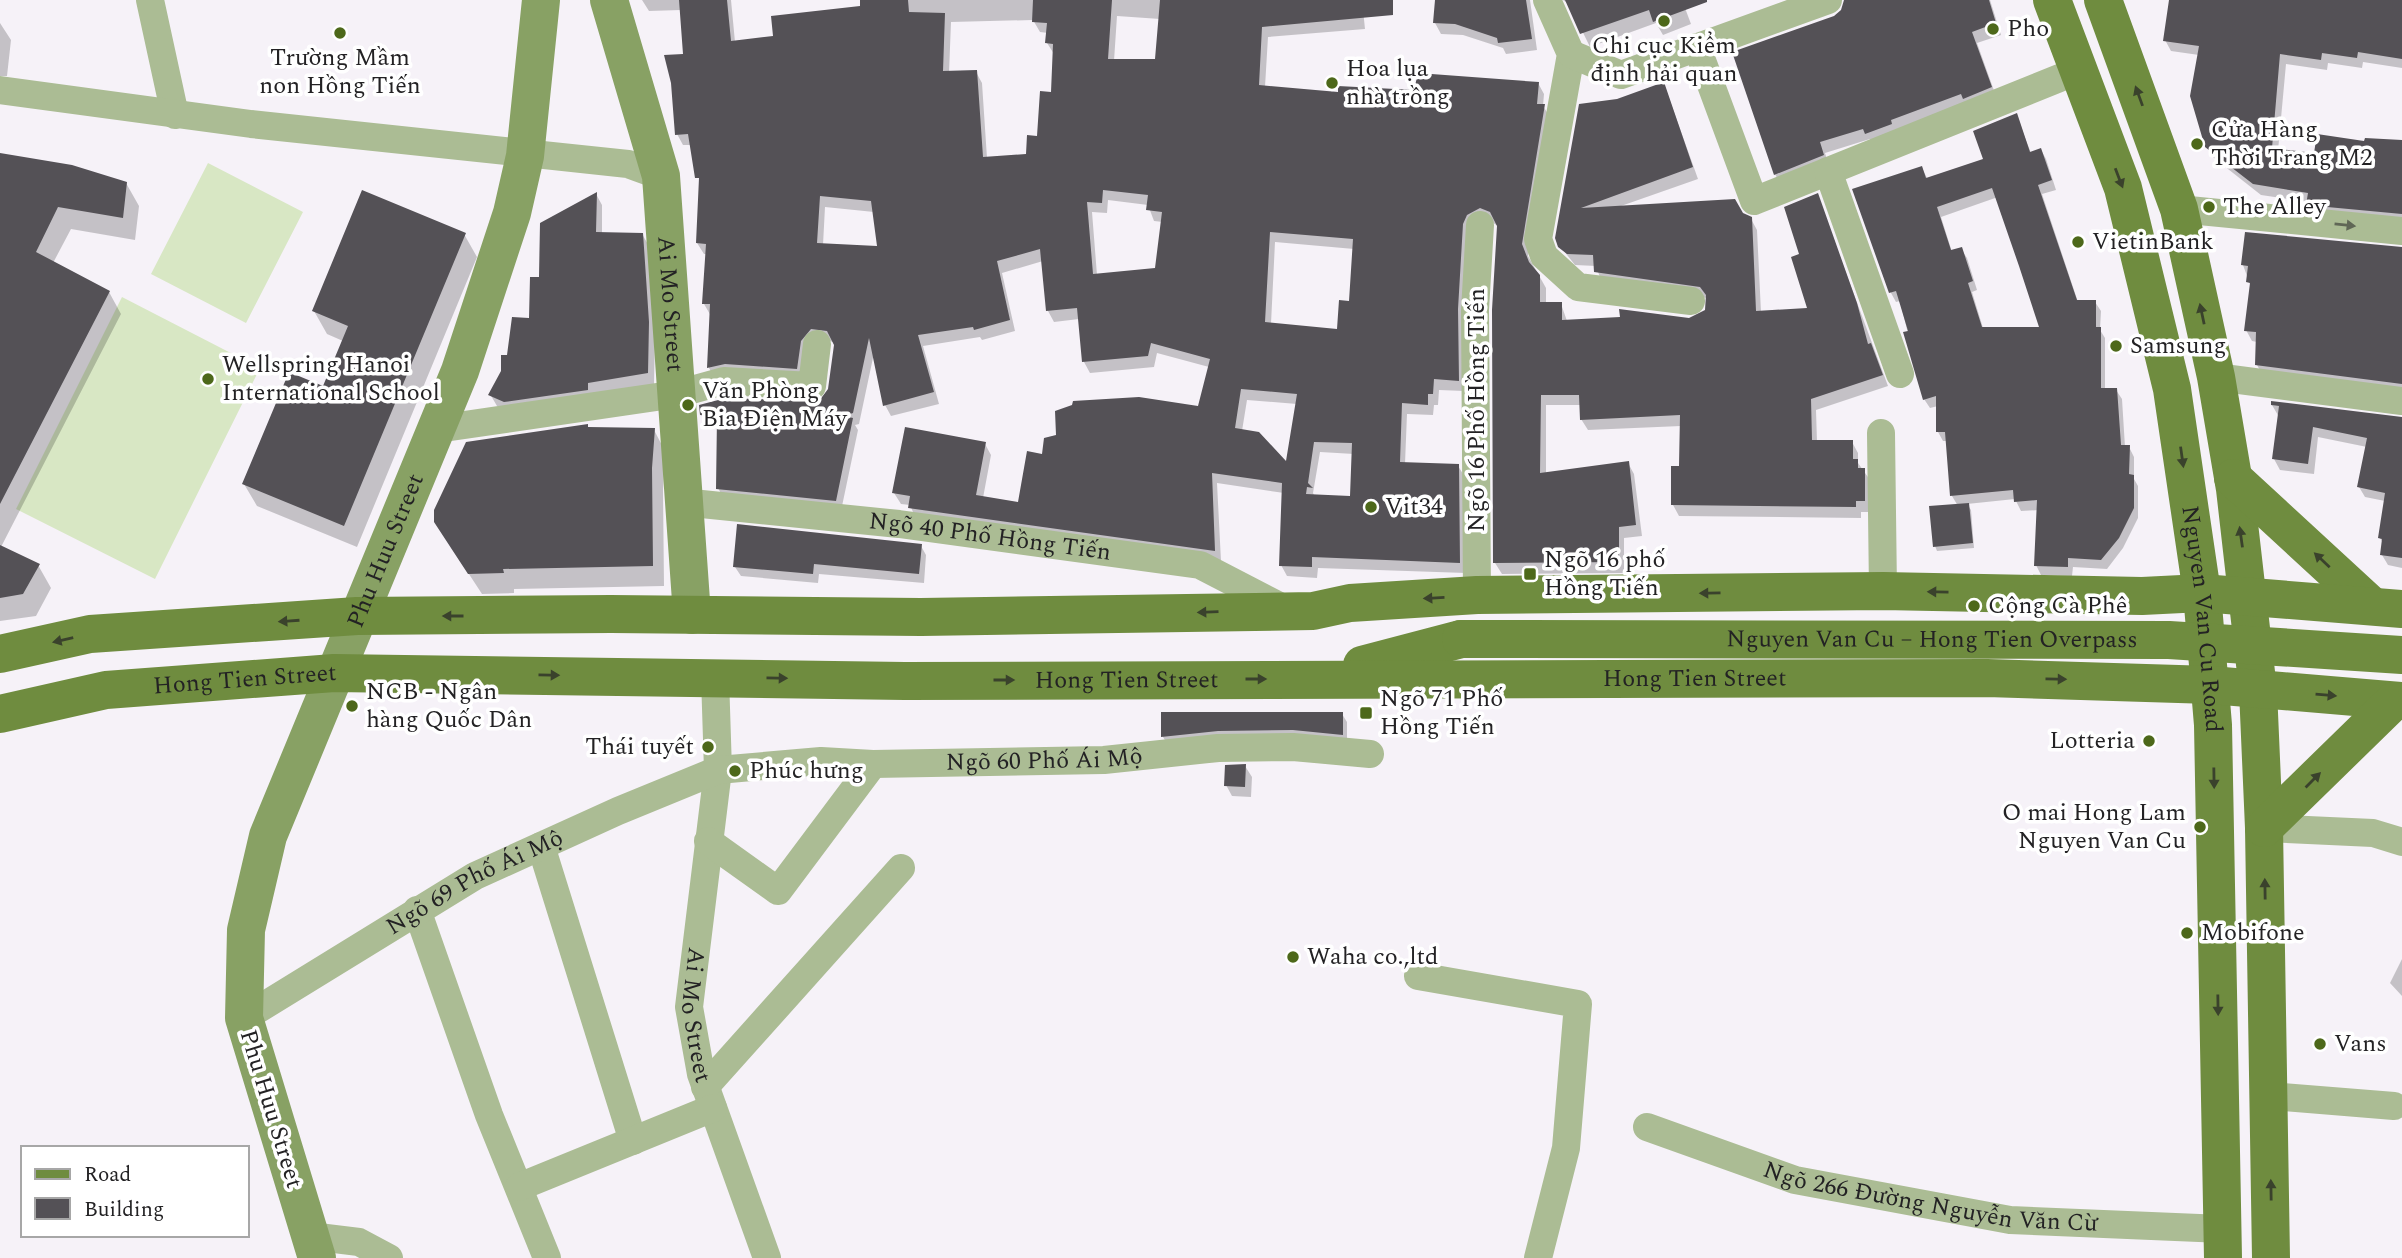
<svg xmlns="http://www.w3.org/2000/svg" width="2402" height="1258" font-family="Spectral,serif">
	<style>
		.pitch { fill: #d8e7c4 }
		.shadow { fill: #0003; fill-rule: evenodd }
		.building { fill: #545156; fill-rule: evenodd }
		.lines { fill: none; stroke-linecap: round; stroke-linejoin: round }
		.street { stroke: #abbc94; stroke-width: 28 }
		.secondary { stroke: #88a164; stroke-width: 38 }
		.primary { stroke: #6f8c3f; stroke-width: 38 }
		.primary-bridge { stroke: #6f8c3f; stroke-width: 38 }
		.oneway { fill: #3a422c }
		.oneway2 { fill: #606756 }
		.poi-dot { fill: #4d681a; stroke: #fff; stroke-width: 2.5 }
		.labels { text-anchor: middle; dominant-baseline: central; stroke-width: 7; stroke-linejoin: round; paint-order: stroke }
		.poi-label { font-size: 24px; fill: #232224; stroke: #fff; text-anchor: start }
		.street-label { font-size: 24px; fill: #232224; stroke: #fff }
	</style>
	<rect width="100%" height="100%" fill="#f6f2f8"/>
	<!-- pitch -->
	<path class="pitch" d="M208,163L303,212L246,323L151,274Z
		M122,297L260,368L155,579L16,509Z"/>
	<!-- shadow -->
	<path class="shadow" d="M642,0H731L735,42L775,38L862,8L861,0H1362L1365,29L1268,37L1265,87L1339,94L1538,83L1544,94L1543,106L1550,117L1528,256L1546,288V304H1561L1567,321L1689,319L1706,312L1708,298L1602,283L1596,266L1575,265L1560,246L1617,100L1664,84L1698,179L1621,206L1743,215L1751,219L1757,230L1761,312L1809,310L1802,255L1817,195L1888,386L1816,410L1817,442H1852L1858,453V463L1870,480L1871,512H1861V518L1679,516L1673,505L1681,468V426L1588,430L1581,419V405H1546V474L1628,463L1634,474L1642,536L1624,538V573L1502,574L1495,563L1498,226L1487,219L1464,391L1439,390L1438,405H1434L1433,415L1407,414L1405,464L1458,466L1465,477L1466,573L1318,568L1317,578L1287,576L1281,565L1284,493L1217,483L1221,561L916,519L910,505L901,504L894,493L985,444L991,455L983,498L1020,504L1043,456L1199,408L1209,367L1157,353L1154,367L1090,373L1084,362L1079,319L1054,322L1048,311L1043,261L1002,273L1015,331L982,340L980,337L923,346L939,404L891,416L885,405L874,353L859,424L855,425L858,430L841,511L724,499L718,488L719,427L708,426L702,415L819,403L830,389L835,345L834,342L818,339L803,379H715L709,368L711,316L704,304L707,254H704L697,243L700,183L691,145H683L677,134L685,55L681,10L649,11ZM1117,16L1160,19L1157,61H1114ZM1033,20L1040,32L1048,33L1047,43L1054,54L1052,94L1039,138L1028,156L987,158L982,83L976,72L949,73L951,22ZM1108,200L1148,205L1154,221L1163,222L1156,269L1097,275L1092,212L1107,213ZM825,207L874,212L879,248L823,245ZM1275,242L1354,249L1351,303L1339,330L1271,324ZM1247,400L1297,404L1287,464L1242,431ZM1320,452L1354,454L1352,498L1315,497L1313,493Z
		M1436,0H1530L1537,50L1506,54L1503,48L1463,35L1441,34L1435,23Z
		M1563,0H1682L1691,24L1663,35L1656,23L1590,47L1569,4Z
		M1845,0H1990L2001,35L1977,43L1997,99L1873,144L1870,139L1825,153L1829,166L1781,185L1775,174L1835,17L1843,11Z
		M2171,0H2402V68L2363,62L2362,68L2328,63L2327,70L2286,64L2278,151L2315,155L2366,143L2402,142V224L2314,215L2308,202L2261,195L2214,158L2207,146L2199,55L2171,51L2165,40Z
		M0,23L11,40L7,76H0Z
		M2016,115L2031,153L2041,150L2046,159L2056,190L2042,194L2078,302H2095L2101,311L2100,330L2105,338V390H2116L2122,399L2125,447H2129L2134,457V479L2138,486V518L2123,548L2107,569L2073,567L2072,576L2041,575L2036,565L2039,510L2021,511L2015,499L1967,504L1971,510L1974,548L1937,551L1935,546L1958,506L1952,496L1948,441H1943L1938,432V406L1930,408L1924,399L1900,301L1896,302L1891,293L1854,190L1922,168L1928,180L1985,160ZM1998,197L2041,328H1983L1972,292L1977,290L1967,258L1961,249L1952,252L1941,217Z
		M0,156L126,183L139,206L135,240L71,229L53,263L109,292L121,314L1,547L38,565L51,588L36,616L0,621Z
		M596,194L602,205V233L642,234L649,246L655,335L654,385L512,413L497,406L490,394L531,319L540,279Z
		M464,234L477,257L357,547L257,506L244,484L324,388L343,341L327,334L314,311Z
		M2402,249V394L2263,376L2257,365V342L2252,341L2246,330L2251,287L2243,265Z
		M2272,405L2402,419V568L2388,565L2382,555L2383,543L2380,538L2385,501L2365,497L2359,487L2367,447L2318,437L2314,474L2280,470L2274,459L2279,417Z
		M587,426L589,429L654,430L665,451L663,490L664,586L514,589V593L482,594L448,542Z
		M921,546L926,555L924,583L819,574L818,583L741,576L735,567Z
		M1163,713L1342,714L1347,722V743L1168,745L1163,737Z
		M1245,766L1252,777L1251,797L1232,796L1226,785Z
		M2402,959V996L2390,983Z"/>
	<!-- building -->
	<path class="building" d="M679,0H727L731,41L773,36L771,16L860,6V0H908L909,12L945,13L943,71L977,70L983,157L1026,154L1027,135L1037,136L1040,91L1051,92L1053,44L1045,43L1047,23L1032,22L1033,0H1112L1108,59H1155L1160,0H1393V15L1262,27L1259,85L1338,92V86L1414,90L1418,73L1539,82L1537,104H1545L1522,244L1529,262L1540,275V302H1562V320L1620,317L1619,309L1689,318L1705,310L1706,295L1700,287L1594,272L1593,255L1567,254L1558,247L1555,238L1579,104L1617,99L1664,82L1693,167L1581,208L1735,199L1743,213L1752,217L1756,311L1807,308L1791,257L1799,254L1784,207L1818,193L1857,303L1868,344L1871,343L1883,375L1811,399L1812,440H1853V459H1858V468H1865V501H1856V507L1671,505V466H1679L1680,415L1580,420L1579,395H1541L1540,473L1629,461L1636,525L1619,527V562L1493,563L1492,310L1497,226L1490,212L1480,208L1467,215L1463,224L1458,309L1459,381L1434,379L1433,394H1428V405L1402,403L1400,462L1459,464L1460,563L1312,557V567L1279,566L1282,483L1212,473L1215,551L908,508L910,496L892,493L905,427L986,442L976,495L1018,502L1027,451L1042,454L1044,438L1056,435L1055,411L1072,405L1073,401L1139,397L1198,406L1210,359L1151,343L1148,356L1082,362L1077,308L1046,311L1040,249L997,261L1010,320L974,330L973,327L918,335L934,392L883,406L869,338L853,413L844,416L853,418L836,501L716,489L717,417L700,415L699,405L726,398L819,401L828,389L834,345L827,331L811,329L801,341L797,369L725,364L707,368L710,304H702L706,244L696,243L699,178H695L688,134L675,135L671,83L664,55L683,54ZM1103,190L1148,195L1146,210L1162,212L1155,268L1093,274L1087,202L1102,203ZM820,196L871,201L877,246L817,243ZM1270,232L1353,239L1349,301L1339,300L1337,329L1265,322ZM1241,389L1297,394L1286,461L1259,432L1235,428ZM1314,442L1352,443L1350,496L1306,494L1307,487L1313,488L1308,483Z
		M1435,0H1526L1532,39L1498,43L1497,38L1455,24L1433,23Z
		M1565,0H1707V2L1653,22L1649,10L1580,34Z
		M1844,0H1989L1996,23L1972,32L1992,87L1963,99L1961,94L1891,120L1892,124L1865,134L1863,129L1820,142L1824,155L1774,175L1732,52L1834,16L1841,10Z
		M2169,0H2402V59L2358,52L2357,58L2322,53L2321,60L2280,54L2272,148L2314,153L2317,134L2364,141L2365,138L2402,140V214L2306,205L2308,193L2253,184L2205,147L2190,96L2199,46L2163,41Z
		M2017,113L2030,152L2041,148L2052,180L2038,185L2077,300H2096V327H2101V388H2117L2121,445H2130L2129,474L2134,475V508L2119,538L2101,560L2068,558V567L2034,566L2037,500L2014,502L2013,490L1950,496L1945,432H1936V396L1923,400L1903,332L1908,331L1896,291L1889,293L1852,189L1922,166L1926,178L1983,159L1973,131ZM1992,188L2019,266L2039,327H1982L1968,283L1973,281L1962,247L1951,250L1937,207Z
		M0,153L72,165L127,182L123,218L58,207L36,252L110,291L0,504Z
		M362,190L466,233L344,526L242,484L289,372L323,386L348,326L312,311Z
		M597,192L596,232L643,233L649,322L648,373L588,383V390L504,402L488,395L501,371V355H507L512,317L529,318L530,277H539L540,223Z
		M2245,232L2402,247V384L2255,365L2256,332L2244,331L2250,283L2246,282L2248,266L2241,265Z
		M2271,401L2402,417V558L2380,555L2382,539L2378,538L2385,493L2357,487L2367,438L2313,427L2308,464L2272,459L2279,406L2271,405Z
		M588,424V427L655,428L652,468L653,566L503,569L504,573L468,574L434,522V510L466,442Z
		M1969,503L1973,543L1933,547L1929,506Z
		M737,524L922,544L919,574L814,564L813,574L733,567Z
		M0,545L40,564L23,594L0,598Z
		M1161,712H1343V735L1293,730L1218,731L1161,737Z
		M1246,764L1245,787L1224,786L1225,765Z"/>
	<g class="lines">
		<!-- street -->
		<g class="street">
			<path d="M150,0L175,115"/>
			<path d="M1547,0L1571,54L1538,239L1544,256L1578,287L1691,301"/>
			<path d="M1697,47L1754,201L2077,71"/>
			<path d="M1571,54L1621,75L1828,0"/>
			<path d="M0,90L251,124L628,164L661,176"/>
			<path d="M1828,171L1900,374"/>
			<path d="M2179,209L2402,231"/>
			<path d="M2216,377L2402,401"/>
			<path d="M437,429L677,394L724,381L812,386L817,344"/>
			<path d="M1881,433L1883,591"/>
			<path id="s1" d="M682,502L899,524L1200,565L1287,610"/>
			<path d="M1477,595L1475,310L1480,225"/>
			<path id="s2" d="M715,677L718,770L689,1007L701,1074L767,1258"/>
			<path d="M2264,828L2373,833L2402,842"/>
			<path d="M708,841L778,891L873,764"/>
			<path d="M541,846L633,1141"/>
			<path d="M417,910L489,1115L547,1258"/>
			<path d="M1418,976L1578,1004L1566,1148L1538,1258"/>
			<path id="s3" d="M244,1018L475,876L618,811L718,770L821,761L873,764L1104,760L1218,748L1293,747L1370,754"/>
			<path d="M705,1087L901,868"/>
			<path d="M2270,1096L2394,1106"/>
			<path id="s4" d="M1647,1127L1795,1180L2010,1220L2223,1229"/>
			<path d="M519,1187L713,1108"/>
			<path d="M310,1236L359,1242L389,1258"/>
		</g>
		<!-- secondary -->
		<g class="secondary">
			<path id="s5" d="M609,0L661,176L692,615"/>
			<path id="s6" d="M317,1258L244,1018L246,930L268,836L460,371L512,213L525,156L541,0"/>
		</g>
		<!-- primary -->
		<g class="primary">
			<path id="s7" d="M2052,0L2123,188L2172,389L2202,593L2213,725L2223,1258"/>
			<path d="M2103,0L2179,209L2216,377L2235,489L2258,690L2264,828L2271,1258"/>
			<path d="M2233,478L2372,606"/>
			<path d="M0,654L90,634L357,616L611,614L921,617L1313,611L1350,603L1477,595L1883,591L2142,596L2202,593L2402,609"/>
			<path d="M1362,665L1461,639"/>
			<path id="s8" d="M0,714L106,690L334,673L905,681L1987,678L2211,685L2402,701"/>
			<path d="M2264,828L2394,701"/>
		</g>
		<!-- primary-bridge -->
		<path class="primary-bridge" id="s9" d="M1461,639L2169,640L2402,655"/>
	</g>
	<!-- one-way arrows -->
	<defs><path id="oneway-solid" d="M-6-.8H1V-3.2L6.5 0L1 3.2V.8H-6Z" transform="scale(1.75)"/></defs>
	<g class="oneway">
		<use href="#oneway-solid" transform="translate(2139 96) rotate(-110)"/>
		<use href="#oneway-solid" transform="translate(2119 178) rotate(69)"/>
		<use href="#oneway-solid" transform="translate(2202 314) rotate(-102)"/>
		<use href="#oneway-solid" transform="translate(2182 457) rotate(82)"/>
		<use href="#oneway-solid" transform="translate(2241 537) rotate(-98)"/>
		<use href="#oneway-solid" transform="translate(2322 560) rotate(-137)"/>
		<use href="#oneway-solid" transform="translate(1938 592) rotate(-179)"/>
		<use href="#oneway-solid" transform="translate(1710 593) rotate(179)"/>
		<use href="#oneway-solid" transform="translate(1434 598) rotate(177)"/>
		<use href="#oneway-solid" transform="translate(1208 612) rotate(178)"/>
		<use href="#oneway-solid" transform="translate(453 616) rotate(180)"/>
		<use href="#oneway-solid" transform="translate(289 621) rotate(176)"/>
		<use href="#oneway-solid" transform="translate(63 640) rotate(167)"/>
		<use href="#oneway-solid" transform="translate(549 675) rotate(1)"/>
		<use href="#oneway-solid" transform="translate(777 678) rotate(1)"/>
		<use href="#oneway-solid" transform="translate(1256 679)"/>
		<use href="#oneway-solid" transform="translate(2056 679) rotate(1)"/>
		<use href="#oneway-solid" transform="translate(1004 680)"/>
		<use href="#oneway-solid" transform="translate(2326 695) rotate(5)"/>
		<use href="#oneway-solid" transform="translate(2214 778) rotate(89)"/>
		<use href="#oneway-solid" transform="translate(2313 780) rotate(-45)"/>
		<use href="#oneway-solid" transform="translate(2265 889) rotate(-91)"/>
		<use href="#oneway-solid" transform="translate(2218 1005) rotate(89)"/>
		<use href="#oneway-solid" transform="translate(2271 1190) rotate(-91)"/>
	</g>
	<use class="oneway2" href="#oneway-solid" transform="translate(2345 225) rotate(6)"/>
	<!-- markers -->
	<g class="poi-dot">
		<circle cx="1664" cy="21" r="7"/>
		<circle cx="1993" cy="29" r="7"/>
		<circle cx="340" cy="33" r="7"/>
		<circle cx="1332" cy="83" r="7"/>
		<circle cx="2197" cy="144" r="7"/>
		<circle cx="2209" cy="207" r="7"/>
		<circle cx="2078" cy="242" r="7"/>
		<circle cx="2116" cy="346" r="7"/>
		<circle cx="208" cy="379" r="7"/>
		<circle cx="688" cy="405" r="7"/>
		<circle cx="1371" cy="507" r="7"/>
		<rect x="1523" y="567" width="14" height="14" rx="3.5"/>
		<circle cx="1974" cy="606" r="7"/>
		<circle cx="352" cy="706" r="7"/>
		<rect x="1359" y="706" width="14" height="14" rx="3.5"/>
		<circle cx="2149" cy="741" r="7"/>
		<circle cx="708" cy="747" r="7"/>
		<circle cx="735" cy="771" r="7"/>
		<circle cx="2200" cy="827" r="7"/>
		<circle cx="2187" cy="933" r="7"/>
		<circle cx="1293" cy="957" r="7"/>
		<circle cx="2320" cy="1044" r="7"/>
	</g>
	<g class="labels">
		<!-- poi labels -->
		<g class="poi-label">
			<text x="2007" y="29">Pho</text>
			<text x="1664" y="46" text-anchor="middle">Chi cục Kiểm<tspan x="1664" dy="28">định hải quan</tspan></text>
			<text x="340" y="58" text-anchor="middle">Trường Mầm<tspan x="340" dy="28">non Hồng Tiến</tspan></text>
			<text x="1346" y="69">Hoa lụa<tspan x="1346" dy="28">nhà trồng</tspan></text>
			<text x="2211" y="130">Cửa Hàng<tspan x="2211" dy="28">Thời Trang M2</tspan></text>
			<text x="2223" y="207">The Alley</text>
			<text x="2092" y="242">VietinBank</text>
			<text x="2130" y="346">Samsung</text>
			<text x="222" y="365">Wellspring Hanoi<tspan x="222" dy="28">International School</tspan></text>
			<text x="702" y="391">Văn Phòng<tspan x="702" dy="28">Bia Điện Máy</tspan></text>
			<text x="1385" y="507">Vit34</text>
			<text x="1544" y="560">Ngõ 16 phố<tspan x="1544" dy="28">Hồng Tiến</tspan></text>
			<text x="1988" y="606">Cộng Cà Phê</text>
			<text x="366" y="692">NCB - Ngân<tspan x="366" dy="28">hàng Quốc Dân</tspan></text>
			<text x="1380" y="699">Ngõ 71 Phố<tspan x="1380" dy="28">Hồng Tiến</tspan></text>
			<text x="2135" y="741" text-anchor="end">Lotteria</text>
			<text x="694" y="747" text-anchor="end">Thái tuyết</text>
			<text x="749" y="771">Phúc hưng</text>
			<text x="2186" y="813" text-anchor="end">O mai Hong Lam<tspan x="2186" dy="28">Nguyen Van Cu</tspan></text>
			<text x="2201" y="933">Mobifone</text>
			<text x="1307" y="957">Waha co.,ltd</text>
			<text x="2334" y="1044">Vans</text>
		</g>
		<!-- street labels -->
		<g class="street-label">
			<text stroke="none"><textPath href="#s5" startOffset="312">Ai Mo Street</textPath></text>
			<text transform="translate(1477 410) rotate(-90)">Ngõ 16 Phố Hồng Tiến</text>
			<text stroke="none"><textPath href="#s1" startOffset="310">Ngõ 40 Phố Hồng Tiến</textPath></text>
			<text stroke="none"><textPath href="#s6" startOffset="744">Phu Huu Street</textPath></text>
			<text stroke="none"><textPath href="#s7" startOffset="640">Nguyen Van Cu Road</textPath></text>
			<text stroke="none"><textPath href="#s9" startOffset="471">Nguyen Van Cu – Hong Tien Overpass</textPath></text>
			<text stroke="none"><textPath href="#s8" startOffset="1698">Hong Tien Street</textPath></text>
			<text stroke="none"><textPath href="#s8" startOffset="248">Hong Tien Street</textPath></text>
			<text stroke="none"><textPath href="#s8" startOffset="1130">Hong Tien Street</textPath></text>
			<text stroke="none"><textPath href="#s3" startOffset="863">Ngõ 60 Phố Ái Mộ</textPath></text>
			<text stroke="none"><textPath href="#s3" startOffset="268">Ngõ 69 Phố Ái Mộ</textPath></text>
			<text stroke="none"><textPath href="#s2" startOffset="340">Ai Mo Street</textPath></text>
			<text transform="translate(271 1109) rotate(73)">Phu Huu Street</text>
			<text stroke="none"><textPath href="#s4" startOffset="294">Ngõ 266 Đường Nguyễn Văn Cừ</textPath></text>
		</g>
	</g>
	<!-- legend -->
	<rect x="21" y="1146" width="228" height="91" fill="#ffffff" stroke="#a7a7a7" stroke-width="2"/>
	<rect x="35" y="1169" width="35" height="10" fill="#6f8c3f" stroke="#a7a7a7" stroke-width="2"/>
	<text x="84" y="1181" font-size="21" fill="#232224">Road</text>
	<rect x="35" y="1198" width="35" height="21" fill="#545156" stroke="#a7a7a7" stroke-width="2"/>
	<text x="84" y="1216" font-size="21" fill="#232224">Building</text>
</svg>
